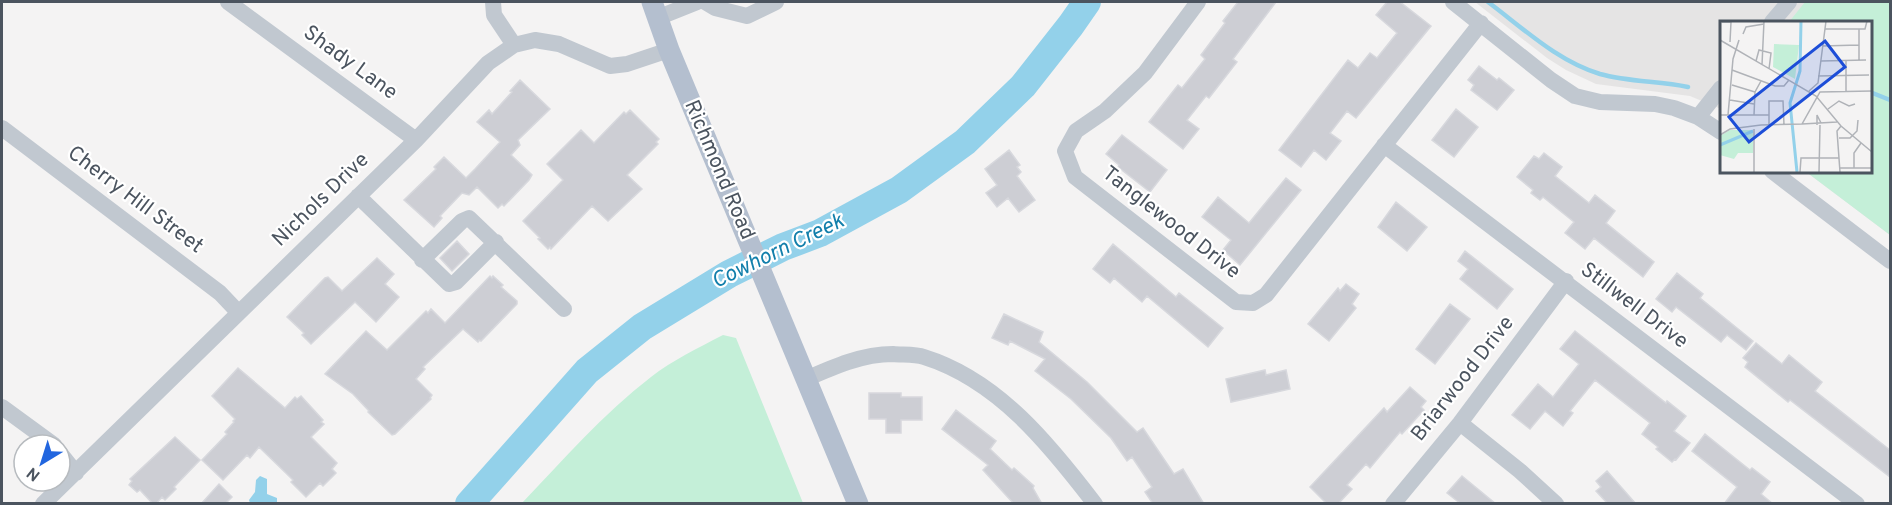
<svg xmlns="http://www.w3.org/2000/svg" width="1892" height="505" font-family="Overpass,sans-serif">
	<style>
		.education { fill: #e5e4e4 }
		.green { fill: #c4efd8 }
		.water { fill: #93d1ea }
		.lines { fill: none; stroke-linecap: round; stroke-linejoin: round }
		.stream { stroke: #93d1ea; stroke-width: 4.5 }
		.river { stroke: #93d1ea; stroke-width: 28 }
		.building { fill: #cdced4; stroke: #d7d8dd; stroke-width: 1.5 }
		.minor { stroke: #c1c8d0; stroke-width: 16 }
		.major { stroke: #b4bfcf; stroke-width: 21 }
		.labels { text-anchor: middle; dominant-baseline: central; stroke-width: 4.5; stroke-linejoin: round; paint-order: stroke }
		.street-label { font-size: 21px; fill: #4b545f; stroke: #fff }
		.water-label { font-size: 22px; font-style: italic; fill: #127fab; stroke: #fff }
		.inset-river { fill: none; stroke: #93d1ea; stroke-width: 3 }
		.inset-road { fill: none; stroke: #b0b3b8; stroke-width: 1.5 }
		.view { fill: #1d4ed8; fill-opacity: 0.15; stroke: #1d4ed8; stroke-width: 3 }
		.inset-edge { fill: none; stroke: #4b545f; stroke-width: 3 }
	</style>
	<rect width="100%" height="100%" fill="#f4f3f3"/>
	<!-- education -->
	<path class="education" d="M1475,2H1890V235L1805,171H1870V22H1721V109L1690,96L1596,84L1566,70L1547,58Z"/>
	<!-- green -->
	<path class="green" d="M1805,2H1890V235L1805,171H1870V22H1789Z
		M723,335L736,338L803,503H522C563,460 603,414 651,377C673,360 698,348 723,335Z"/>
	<!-- water -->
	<path class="water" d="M260,476L267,479V494L277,498V503H250L249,500L255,492L256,480Z"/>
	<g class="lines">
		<!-- stream -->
		<path class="stream" d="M1488,2C1523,28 1557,61 1600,74C1629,82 1659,81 1688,87
			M1870,92L1890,100"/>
		<!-- river -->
		<path class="river" d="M469,504L587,371L642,327L729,274L783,247L820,233L899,190L965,142L1023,86L1071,25L1087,2"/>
	</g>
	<!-- building -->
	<path class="building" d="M1238,2H1276L1233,59L1237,62L1209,98L1206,96L1187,120L1199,129L1183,149L1149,122L1178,85L1182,88L1205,59L1201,55L1225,23L1223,21Z
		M1387,2H1400L1431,26L1356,118L1347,111L1330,133L1341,141L1326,160L1314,150L1301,167L1279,150L1348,60L1358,68L1370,53L1377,58L1397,33L1376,15Z
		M1479,66L1497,80L1499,78L1514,90L1497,110L1471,90L1474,85L1468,80Z
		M520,80L550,109L518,140L520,145L511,155L532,175L529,180L504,206L502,204L498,208L477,187L469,195L462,193L440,216L442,218L434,227L404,200L436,169L434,167L444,157L466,178L475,169L500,142L477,122L489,110L492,114L512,92L510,91Z
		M1456,109L1478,127L1454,157L1432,140Z
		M630,110L659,139L656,142L658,144L627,175L642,189L608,221L592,206L551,249L550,247L548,249L538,239L540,238L523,221L563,180L547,164L581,130L594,143L624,112L626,114Z
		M1122,135L1167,170L1150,192L1118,167L1119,165L1106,154Z
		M1009,150L1020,165L1017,167L1021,172L1017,176L1035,200L1019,212L1008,198L997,207L986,193L997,185L985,169Z
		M1544,153L1562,167L1555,176L1589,203L1595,195L1615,211L1606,223L1654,262L1643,277L1594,238L1585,249L1565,233L1574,222L1543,197L1540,200L1531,193L1533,190L1517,177L1534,156L1539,159Z
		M1286,178L1301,190L1240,265L1223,250L1231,240L1202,217L1218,197L1249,223Z
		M1396,202L1427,227L1407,251L1378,227Z
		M457,241L469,254L452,271L440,258Z
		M1113,244L1176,297L1179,293L1223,328L1208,347L1147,296L1142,302L1114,278L1110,283L1093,269Z
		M1465,251L1513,289L1497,309L1460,279L1468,269L1458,261Z
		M377,258L394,274L385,284L399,297L376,322L355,302L311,344L302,335L304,333L287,317L325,278L328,277L342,291Z
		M1677,273L1703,294L1700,298L1753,341L1746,350L1727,335L1721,342L1676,307L1672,312L1656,299Z
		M490,276L492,278L493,276L503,285L501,287L517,301V304L481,341L479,340L478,342L463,329L423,367L425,369L416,379L432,395L430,398L431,399L395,434L392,435L368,412L369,411L353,394L325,374L366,331L387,350L426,311L428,313L431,309L445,323Z
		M1346,284L1359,294L1352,304L1356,308L1329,341L1308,324L1338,288L1340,291Z
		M1450,304L1470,319L1435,364L1416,349Z
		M1004,314L1043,332L1039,342L1087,382L1137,432L1143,428L1174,474L1183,469L1204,504H1153L1145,492L1152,487L1132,457L1127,461L1111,438L1071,399L1035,371L1045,359L1010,341L1008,345L992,338Z
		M1575,331L1666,403L1667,401L1686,416L1674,431L1690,443L1676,460L1675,459L1672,462L1656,449L1658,447L1642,434L1650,423L1595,380L1570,411L1573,413L1563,426L1545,411L1530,429L1512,415L1538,384L1553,397L1579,364L1560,349Z
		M1756,343L1782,364L1789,355L1822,382L1815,391L1890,450V477L1790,400L1788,402L1745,367L1748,362L1743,358Z
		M238,368L285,408L295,397L297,399L301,396L323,420L321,422L324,424L311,437L337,463L332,469L336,473L323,486L320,483L306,497L291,482L293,480L259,447L250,458L247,455L223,480L202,460L227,434L225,432L234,422L233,421L235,419L212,396Z
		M1265,370L1266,375L1286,370L1290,389L1231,402L1226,379Z
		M1410,387L1426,401L1421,407L1424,410L1402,434L1400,432L1370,468L1366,464L1347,485L1352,489L1338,504H1327L1310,487L1384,408L1387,412Z
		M869,393H901V397H922V420H901V433H886V419H869Z
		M956,410L996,441L990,449L1012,470L1014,468L1034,486L1033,488L1042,504H1014L983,470L988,465L942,429Z
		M1705,434L1750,470L1752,468L1770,482L1761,494L1773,504H1724L1737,487L1692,451Z
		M175,437L200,460L174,487L176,489L165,500L162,497L156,504H153L140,490L137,492L129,485L132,481L130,479Z
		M1607,471L1636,504H1608L1596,491L1601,487L1596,481Z
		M1462,476L1496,504H1461L1447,493Z
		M219,484L232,497L225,504H201Z"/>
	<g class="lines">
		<!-- minor -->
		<path class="minor" d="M228,2L416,140
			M493,2L494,15L514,45
			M705,2L715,8L747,16L776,2
			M1198,2L1145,73L1105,111L1076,131L1065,151L1075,177L1236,302L1253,303L1266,295L1481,23
			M1453,2L1551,80L1575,96L1600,102L1655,104L1674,108L1698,117L1721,132
			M657,18L697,2
			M1772,22L1789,2
			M1698,117L1721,88
			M2,128L220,293L238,312
			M1384,145L1857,504
			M1772,171L1890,261
			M358,196L449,284L456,282L496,242
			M422,260L462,221L469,218L564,309
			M806,379C833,367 862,354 893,354C902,355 915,354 924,357C998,380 1050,445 1095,504
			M2,407L54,445
			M1460,423L1520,471L1556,504
			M60,453L76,473
			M43,504L416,140L488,63L514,45L535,40L559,44L610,66L627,64L669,50
			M1393,504L1460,423L1566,281"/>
		<!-- major -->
		<path class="major" d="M652,2L669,50L858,504"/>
	</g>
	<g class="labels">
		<!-- street labels -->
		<g class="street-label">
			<text transform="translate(350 63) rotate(36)">Shady Lane</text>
			<text transform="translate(719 170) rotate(67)">Richmond Road</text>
			<text transform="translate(135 200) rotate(37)">Cherry Hill Street</text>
			<text transform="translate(321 200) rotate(-44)">Nichols Drive</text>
			<text transform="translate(1171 223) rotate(38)">Tanglewood Drive</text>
			<text transform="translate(1634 306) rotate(37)">Stillwell Drive</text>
			<text transform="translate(1463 379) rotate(-52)">Briarwood Drive</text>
		</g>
		<!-- water labels -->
		<g class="water-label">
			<text transform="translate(778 252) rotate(-26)">Cowhorn Creek</text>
		</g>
	</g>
	<!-- overview -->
	<g transform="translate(1720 21)">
		<rect width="152" height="152" fill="#f4f3f3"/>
		<path d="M54,23L79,24L75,58L53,46ZM10,109H33V132H18L14,138L0,134V115Z" fill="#c4efd8"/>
		<path class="inset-river" d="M0,124L33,110M77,151L70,82L80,50L81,0"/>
		<path class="inset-road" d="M2,1H11L10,21M105,8H145L147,0M23,13L26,6L44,3M0,19L96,75L121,105L152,131M102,25L139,24M139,39V8M36,40L39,29L51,32L49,48M101,40L146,39M42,44L44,0M12,49L55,65H64L69,59M98,55L149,54M12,64L35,71M89,70L98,62L106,0M126,70V39M10,79L34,83M108,88L119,80L129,85L135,83M0,94H49M8,94L13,38L19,19M34,94L35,71L41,60M82,103L117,101M49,104V80H63L64,104M97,104V94L101,102H97M0,114L10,108L41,104L82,103L100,71L152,70M119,117H130L137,110L138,99M120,147H152M134,147V132L141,122M34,151V108M80,151L81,137H119M99,151L100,104M120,151L117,110L121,105"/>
		<path class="view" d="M105,20L125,46L29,121L9,96Z"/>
		<rect width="152" height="152" class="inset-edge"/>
	</g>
	<!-- border -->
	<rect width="1892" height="505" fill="none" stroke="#4b545f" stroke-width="6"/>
	<!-- north arrow -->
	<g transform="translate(42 463) rotate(218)"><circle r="28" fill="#ffffff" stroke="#b7bbbf" stroke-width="1.5"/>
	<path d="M0-4.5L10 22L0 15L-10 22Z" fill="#2266df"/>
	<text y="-9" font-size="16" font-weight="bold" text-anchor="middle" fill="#4b545f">N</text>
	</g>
</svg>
